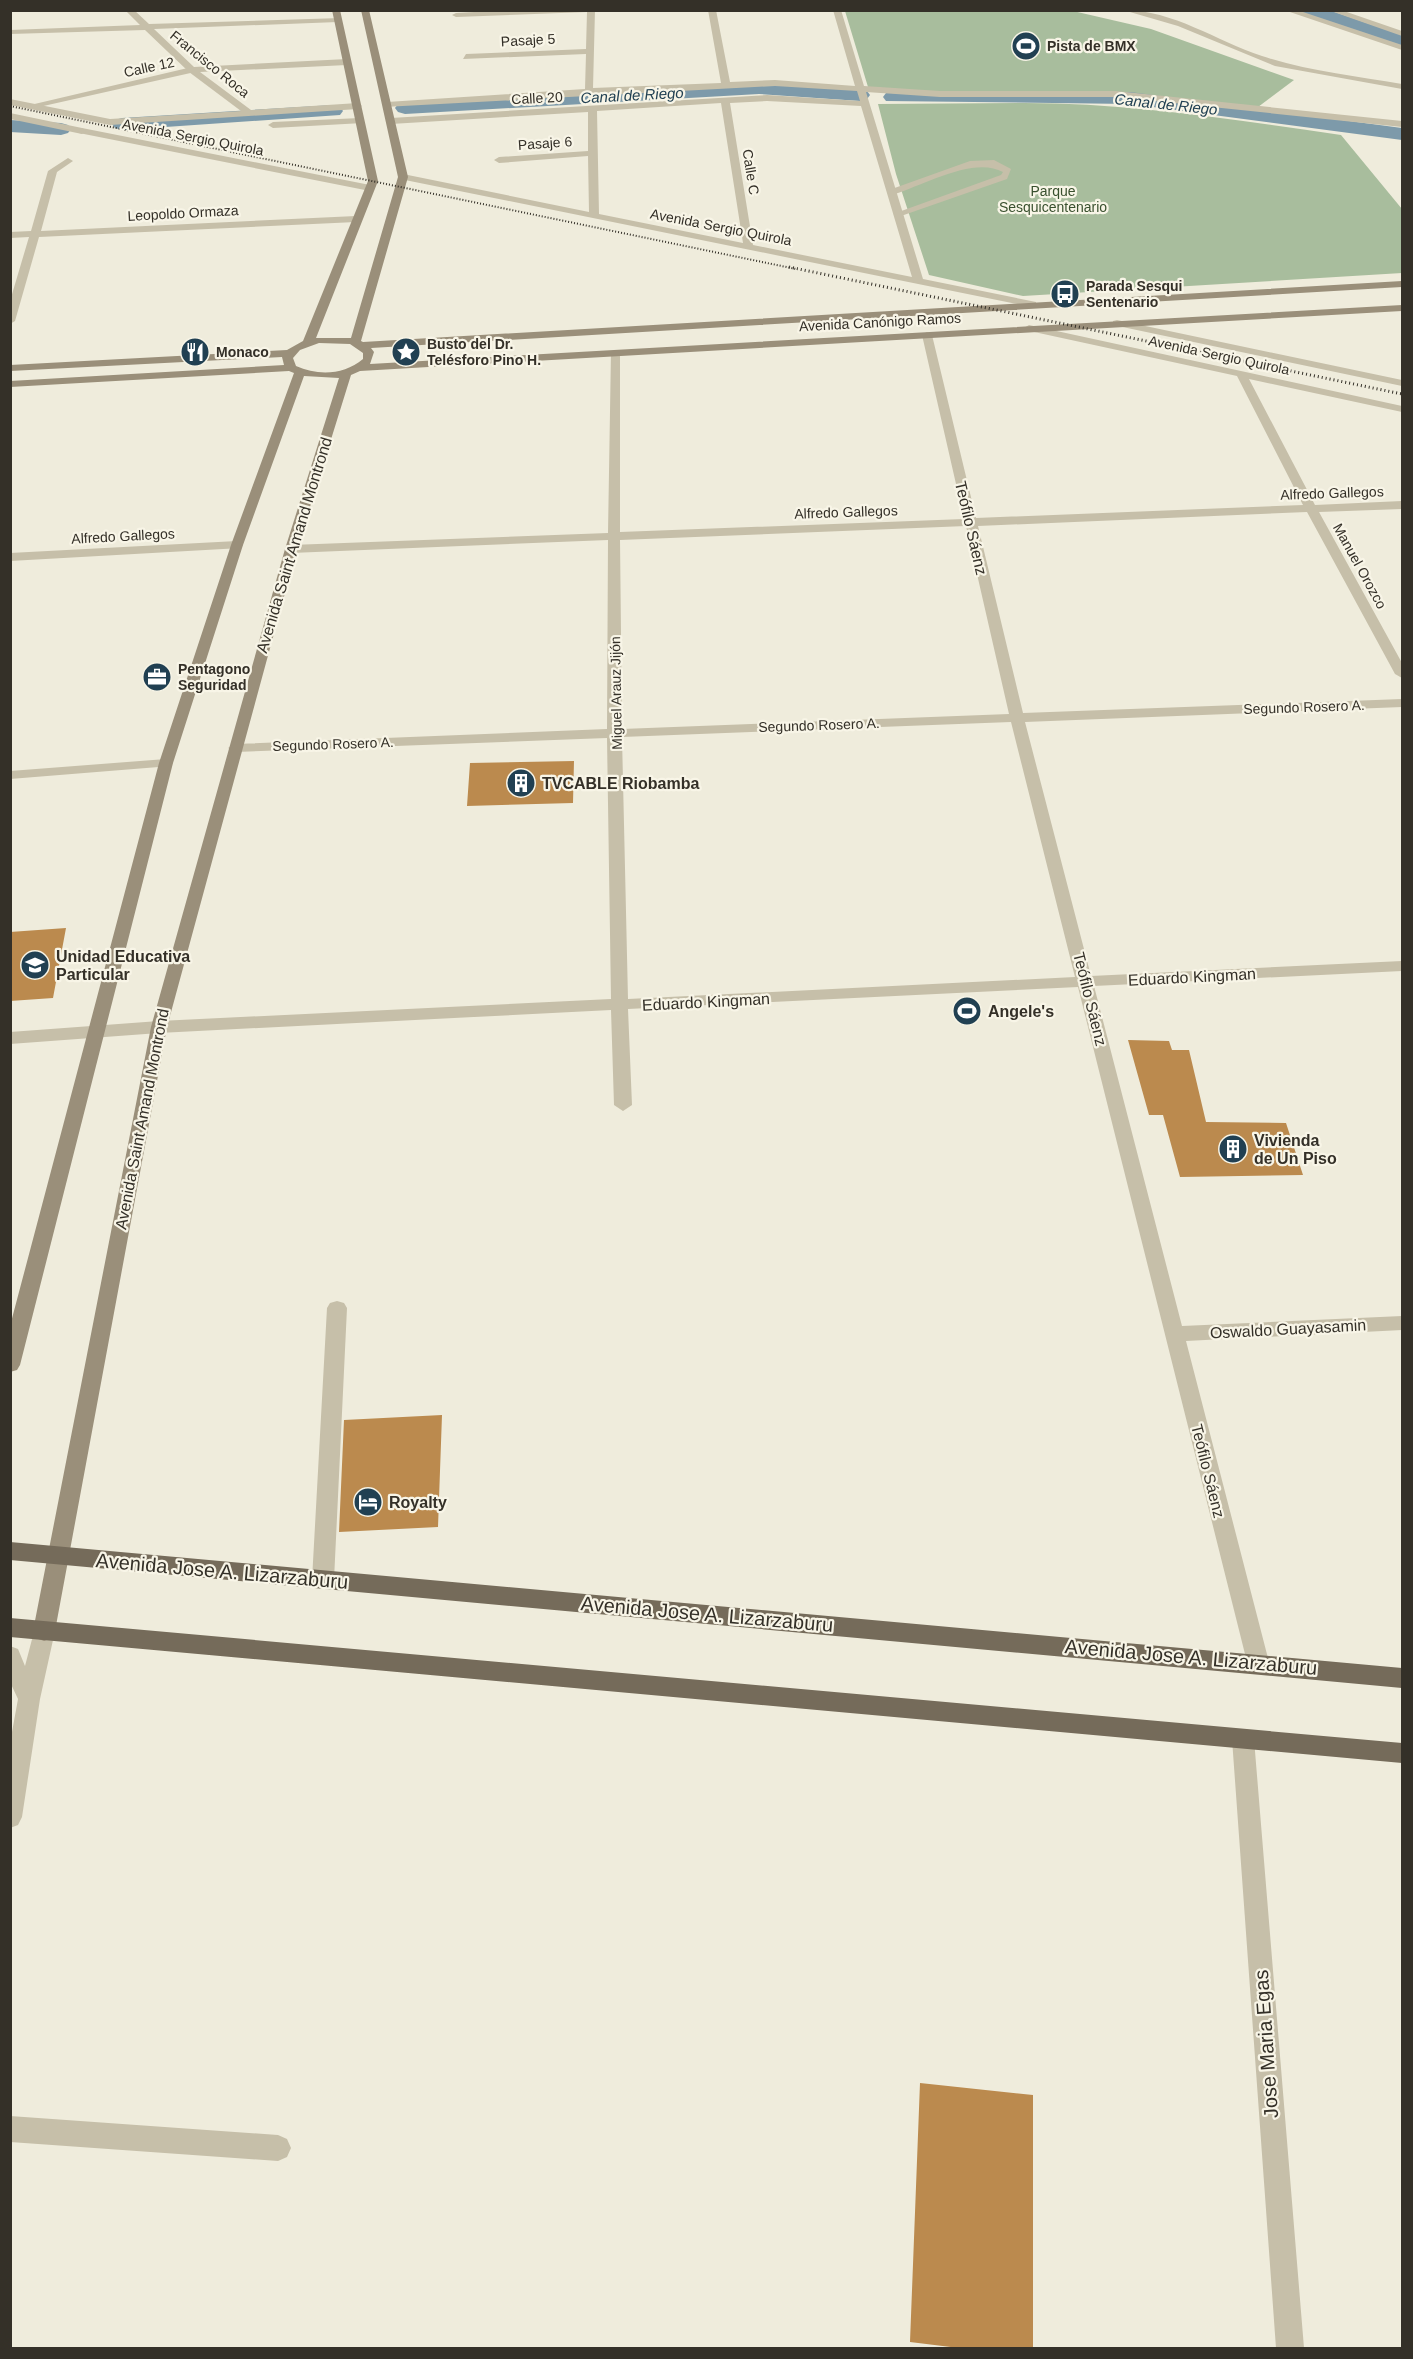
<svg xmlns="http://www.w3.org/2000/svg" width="1413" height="2359" font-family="Arial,sans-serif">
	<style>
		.green { fill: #a8bd9d }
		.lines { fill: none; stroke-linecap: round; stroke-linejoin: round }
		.canal { fill: #7d9aaa; fill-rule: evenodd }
		.building { fill: #bb8a4e }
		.lane { fill: #c6bfa9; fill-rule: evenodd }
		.street { fill: #c6bfa9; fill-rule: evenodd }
		.secondary { fill: #9a8f7a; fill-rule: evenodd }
		.primary { fill: #756b5a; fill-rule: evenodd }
		.rail-far1 { stroke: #343028; stroke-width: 2; stroke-dasharray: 1 2; stroke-linecap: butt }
		.rail { stroke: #343028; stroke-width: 3; stroke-dasharray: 1 3; stroke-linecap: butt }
		.labels { text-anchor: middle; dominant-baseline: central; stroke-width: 4.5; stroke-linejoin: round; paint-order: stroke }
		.far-street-label { font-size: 14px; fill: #343028; stroke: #f8f5e7 }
		.far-poi-label { font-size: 14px; font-weight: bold; fill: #343028; stroke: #f8f5e7; text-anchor: start }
		.far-park-label { font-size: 14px; fill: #39502e; stroke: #f8f5e7 }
		.far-water-label { font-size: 15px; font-style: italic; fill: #214052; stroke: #f8f5e7 }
		.street-label { font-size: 16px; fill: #343028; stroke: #f8f5e7 }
		.poi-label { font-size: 16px; font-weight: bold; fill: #343028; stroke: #f8f5e7; text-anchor: start }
		.near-street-label { font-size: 20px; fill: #343028; stroke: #f8f5e7 }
	</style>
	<rect width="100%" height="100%" fill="#efecdc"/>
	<!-- green -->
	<path class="green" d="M845,11H1073L1151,29L1294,80L1258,107L1120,92H941L868,87Z
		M1025,103C1132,103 1236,120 1341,135L1402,209V273L1023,296L929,275L896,174L878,104Z"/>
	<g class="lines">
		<!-- canal -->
		<path class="canal" d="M1300,10H1329L1402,35V46L1303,14Z
			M759,82L860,89L867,91L870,95L867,99L860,101L759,94L405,114L398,112L395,108L398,104L405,102Z
			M893,91L1130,92L1402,128V140L1130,104L886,101L883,97L886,93Z
			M333,105L340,107L343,111L340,115L122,130L115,128L112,124L115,120L122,118Z
			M10,120L61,123L68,125L71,129L68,133L61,135L10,132Z"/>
	</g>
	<!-- building -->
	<path class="building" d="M574,761L573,803L467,806L470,763Z
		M66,928L53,998L10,1001V932Z
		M1128,1040L1169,1041L1172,1050H1189L1206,1122L1286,1123L1303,1175L1180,1177L1163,1115H1149Z
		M442,1415L438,1527L339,1532L344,1420Z
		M920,2083L1033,2095V2349H967L910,2342Z"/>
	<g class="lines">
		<!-- lane -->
		<path class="lane" d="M192,67L195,72L30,109L26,106Z
			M82,128L370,185L375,188L370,191L79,133L77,131Z
			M994,160L1011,169L1007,179L901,216L893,214L1001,175L1003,172C975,156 925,184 895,194H889V190L970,161Z
			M337,1301L344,1303L347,1308L334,1580L331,1586L323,1589L315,1586L312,1580L327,1308L330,1303Z
			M10,2116L278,2135L287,2139L291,2148L287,2157L278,2161L10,2142Z"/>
		<!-- street -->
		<path class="street" d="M125,10H134L149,24L341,18L338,22L154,29L194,67L347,59L351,62L347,65L200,72L251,110L358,103L362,106L358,109L110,125L10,105V99L110,119L241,111L189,72L145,30L10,34V30L140,25Z
			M510,10H595L593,88L721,83L708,10H716L730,82L775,80L855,86L833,10H841L864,86L940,91H1116L1402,121V127L1116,97H940L866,92L923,279L1036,302V306L1032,307L400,179L398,177L403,174L589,212L588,156L499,163L494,160L499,157L588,151V112L391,124L387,121L391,118L767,95L860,101L857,91L775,86L384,107L383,105L387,102L585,89L586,54L463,59L466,54L586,49L587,12L456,17L452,15L456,13ZM767,101L861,106L912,277L753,245L730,103ZM721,103L743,243L599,214L597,111Z
			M1123,10C1174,10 1216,41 1262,56C1307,71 1356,76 1402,84V89L1275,66L1178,26Z
			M1284,10H1297L1402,45V50Z
			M1328,10H1341L1402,31V36Z
			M10,113L82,128L87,131L82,134L10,119Z
			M360,118L363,119V123L273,128L268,125L273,122Z
			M68,158L73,161L57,172L41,231L356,216L361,219L356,222L39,237L15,321L10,324V301L29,237L10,238V232L31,231L48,171Z
			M1117,320L1402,380V386L1113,325V321Z
			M1029,325L1402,406V412L1249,379L1315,505L1402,501V509L1319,512L1402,663V678L1395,674L1307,512L978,526L1023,713L1402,699V707L1025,722L1091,976L1402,961V971L1094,986L1182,1326L1402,1316V1330L1186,1341L1269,1662L1266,1669L1258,1672L1250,1669L1247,1662L1078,987L628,1009L632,1105L623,1111L614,1105L611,1010L159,1033L10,1044V1032L159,1021L611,999L607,738L235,752L228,748L235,744L607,729L608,540L291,553L285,549L291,545L608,533L611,351L620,353V532L964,519L922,335L927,332L932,335L976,518L1303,505L1237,376L1025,330L1024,328ZM966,526L1009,714L622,729L620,540ZM1011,722L1075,977L628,999L622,737Z
			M237,541L243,545L241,548L10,561V553Z
			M166,759L173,763L171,766L10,779V771Z
			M44,1621L52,1624L55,1631L40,1699L22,1817L18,1825L10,1828V1743L18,1699L10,1682V1646L18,1649L25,1666L36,1624Z
			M1243,1729L1251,1732L1254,1739L1304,2348H1276L1232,1739L1235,1732Z"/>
		<!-- secondary -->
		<path class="secondary" d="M332,10H340L378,181L316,338H351L398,177L361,10H369L408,177L361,341L363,342L1402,281V287L371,348L374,352L370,364L1402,305V311L360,371L351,375L297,549L167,1027L55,1631L52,1638L44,1641L36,1638L33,1631L151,1027L285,549L339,378L304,376L243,545L173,763L20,1365L17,1370L10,1372V1326L159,763L231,545L294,373L289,371L10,387V381L284,365L282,357L10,371V365L287,350L303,341L368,181ZM319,343L350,344L363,353V359C344,375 318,376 296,366L293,358L300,350Z"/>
		<!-- primary -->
		<path class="primary" d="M10,1542L1402,1668V1688L10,1560Z
			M10,1618L1402,1743V1763L10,1637Z"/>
		<!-- rail-far1 -->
		<path class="rail-far1" d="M10,106L796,269"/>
		<!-- rail -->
		<path class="rail" d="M789,267L1402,394"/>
	</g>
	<!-- icons -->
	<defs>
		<g id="stadium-disc" transform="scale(1.5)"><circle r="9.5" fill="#214052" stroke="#f8f5e7"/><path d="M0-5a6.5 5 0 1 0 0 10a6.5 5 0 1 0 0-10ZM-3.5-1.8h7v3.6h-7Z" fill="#fff"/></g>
		<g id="bus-disc" transform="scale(1.5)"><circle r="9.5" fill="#214052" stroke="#f8f5e7"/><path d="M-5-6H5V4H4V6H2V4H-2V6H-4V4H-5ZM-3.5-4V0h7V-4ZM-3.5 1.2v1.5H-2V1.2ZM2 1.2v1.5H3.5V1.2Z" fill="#fff"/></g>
		<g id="restaurant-disc" transform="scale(1.5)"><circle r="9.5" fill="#214052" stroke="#f8f5e7"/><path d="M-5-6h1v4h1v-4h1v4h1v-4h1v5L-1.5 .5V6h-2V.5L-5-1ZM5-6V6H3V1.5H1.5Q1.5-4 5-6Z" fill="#fff"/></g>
		<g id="sight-disc" transform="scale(1.5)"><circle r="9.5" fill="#214052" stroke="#f8f5e7"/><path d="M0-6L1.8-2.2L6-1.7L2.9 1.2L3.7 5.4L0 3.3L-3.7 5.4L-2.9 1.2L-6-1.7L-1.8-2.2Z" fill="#fff"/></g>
		<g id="office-disc" transform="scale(1.5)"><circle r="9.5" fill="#214052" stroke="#f8f5e7"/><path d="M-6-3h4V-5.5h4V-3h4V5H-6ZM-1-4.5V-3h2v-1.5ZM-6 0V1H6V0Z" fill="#fff"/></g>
		<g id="building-disc" transform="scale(1.5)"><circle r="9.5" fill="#214052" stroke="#f8f5e7"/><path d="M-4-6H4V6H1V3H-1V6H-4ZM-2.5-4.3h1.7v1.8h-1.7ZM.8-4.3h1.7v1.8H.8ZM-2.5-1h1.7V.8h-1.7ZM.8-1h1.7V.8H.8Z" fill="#fff"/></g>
		<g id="school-disc" transform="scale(1.5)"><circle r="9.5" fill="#214052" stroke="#f8f5e7"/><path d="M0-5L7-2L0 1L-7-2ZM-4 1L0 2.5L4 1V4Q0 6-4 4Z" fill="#fff"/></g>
		<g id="hotel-disc" transform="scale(1.5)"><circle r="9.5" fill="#214052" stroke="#f8f5e7"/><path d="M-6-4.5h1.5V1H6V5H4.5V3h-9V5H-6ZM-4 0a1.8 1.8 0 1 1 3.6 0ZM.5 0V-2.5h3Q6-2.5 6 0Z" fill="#fff"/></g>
	</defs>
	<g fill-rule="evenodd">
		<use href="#stadium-disc" x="1026" y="46"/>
		<use href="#bus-disc" x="1065" y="294"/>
		<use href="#restaurant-disc" x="195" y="352"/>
		<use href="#sight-disc" x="406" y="352"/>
		<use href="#office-disc" x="157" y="677"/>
		<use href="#building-disc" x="521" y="783"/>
		<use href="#school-disc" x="35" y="965"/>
		<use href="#stadium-disc" x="967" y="1011"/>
		<use href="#building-disc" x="1233" y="1149"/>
		<use href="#hotel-disc" x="368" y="1502"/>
	</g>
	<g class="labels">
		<!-- far-street labels -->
		<g class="far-street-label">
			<text transform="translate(528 40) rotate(-3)">Pasaje 5</text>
			<text transform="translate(210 64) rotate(39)">Francisco Roca</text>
			<text transform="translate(149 67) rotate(-12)">Calle 12</text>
			<text transform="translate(537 98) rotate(-3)">Calle 20</text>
			<text transform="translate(193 137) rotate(11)">Avenida Sergio Quirola</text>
			<text transform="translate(545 143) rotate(-4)">Pasaje 6</text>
			<text transform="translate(751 172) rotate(81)">Calle C</text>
			<text transform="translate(183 213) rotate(-3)">Leopoldo Ormaza</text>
			<text transform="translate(721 227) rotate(11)">Avenida Sergio Quirola</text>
			<text transform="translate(880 322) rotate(-3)">Avenida Canónigo Ramos</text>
			<text transform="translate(1219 355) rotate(12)">Avenida Sergio Quirola</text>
			<text transform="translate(1332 493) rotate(-2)">Alfredo Gallegos</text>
			<text transform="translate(846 512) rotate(-2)">Alfredo Gallegos</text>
			<text transform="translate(123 536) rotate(-3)">Alfredo Gallegos</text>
			<text transform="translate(1360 566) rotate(61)">Manuel Orozco</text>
			<text transform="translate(616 693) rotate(-91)">Miguel Arauz Jijón</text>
			<text transform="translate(1304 707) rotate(-2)">Segundo Rosero A.</text>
			<text transform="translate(819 725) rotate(-2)">Segundo Rosero A.</text>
			<text transform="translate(333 744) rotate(-2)">Segundo Rosero A.</text>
		</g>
		<!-- far-poi labels -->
		<g class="far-poi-label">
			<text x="1047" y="46">Pista de BMX</text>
			<text x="1086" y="286">Parada Sesqui<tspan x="1086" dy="16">Sentenario</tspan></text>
			<text x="427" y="344">Busto del Dr.<tspan x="427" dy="16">Telésforo Pino H.</tspan></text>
			<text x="216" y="352">Monaco</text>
			<text x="178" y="669">Pentagono<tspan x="178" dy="16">Seguridad</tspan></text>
		</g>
		<!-- far-park labels -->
		<g class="far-park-label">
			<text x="1053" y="191">Parque<tspan x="1053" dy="16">Sesquicentenario</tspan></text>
		</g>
		<!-- far-water labels -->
		<g class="far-water-label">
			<text transform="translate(632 95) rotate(-3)">Canal de Riego</text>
			<text transform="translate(1166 104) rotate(6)">Canal de Riego</text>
		</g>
		<!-- street labels -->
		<g class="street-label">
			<text transform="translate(971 528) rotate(77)">Teófilo Sáenz</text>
			<text transform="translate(294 545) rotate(-73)">Avenida Saint Amand Montrond</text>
			<text transform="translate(1192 977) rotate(-3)">Eduardo Kingman</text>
			<text transform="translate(1090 999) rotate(76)">Teófilo Sáenz</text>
			<text transform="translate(706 1002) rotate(-3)">Eduardo Kingman</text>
			<text transform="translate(142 1119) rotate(-79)">Avenida Saint Amand Montrond</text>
			<text transform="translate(1288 1329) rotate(-3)">Oswaldo Guayasamin</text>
			<text transform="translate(1208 1471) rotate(76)">Teófilo Sáenz</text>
		</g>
		<!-- poi labels -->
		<g class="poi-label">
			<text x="542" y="783">TVCABLE Riobamba</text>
			<text x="56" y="956">Unidad Educativa<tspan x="56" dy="18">Particular</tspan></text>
			<text x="988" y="1011">Angele's</text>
			<text x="1254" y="1140">Vivienda<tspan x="1254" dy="18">de Un Piso</tspan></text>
			<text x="389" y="1502">Royalty</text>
		</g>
		<!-- near-street labels -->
		<g class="near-street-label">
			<text transform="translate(222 1571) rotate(5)">Avenida Jose A. Lizarzaburu</text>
			<text transform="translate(707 1614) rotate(5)">Avenida Jose A. Lizarzaburu</text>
			<text transform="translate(1191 1657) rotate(5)">Avenida Jose A. Lizarzaburu</text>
			<text transform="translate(1266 2044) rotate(-94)">Jose Maria Egas</text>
		</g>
	</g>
	<!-- border -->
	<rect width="1413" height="2359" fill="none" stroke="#343028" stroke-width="24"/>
</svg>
